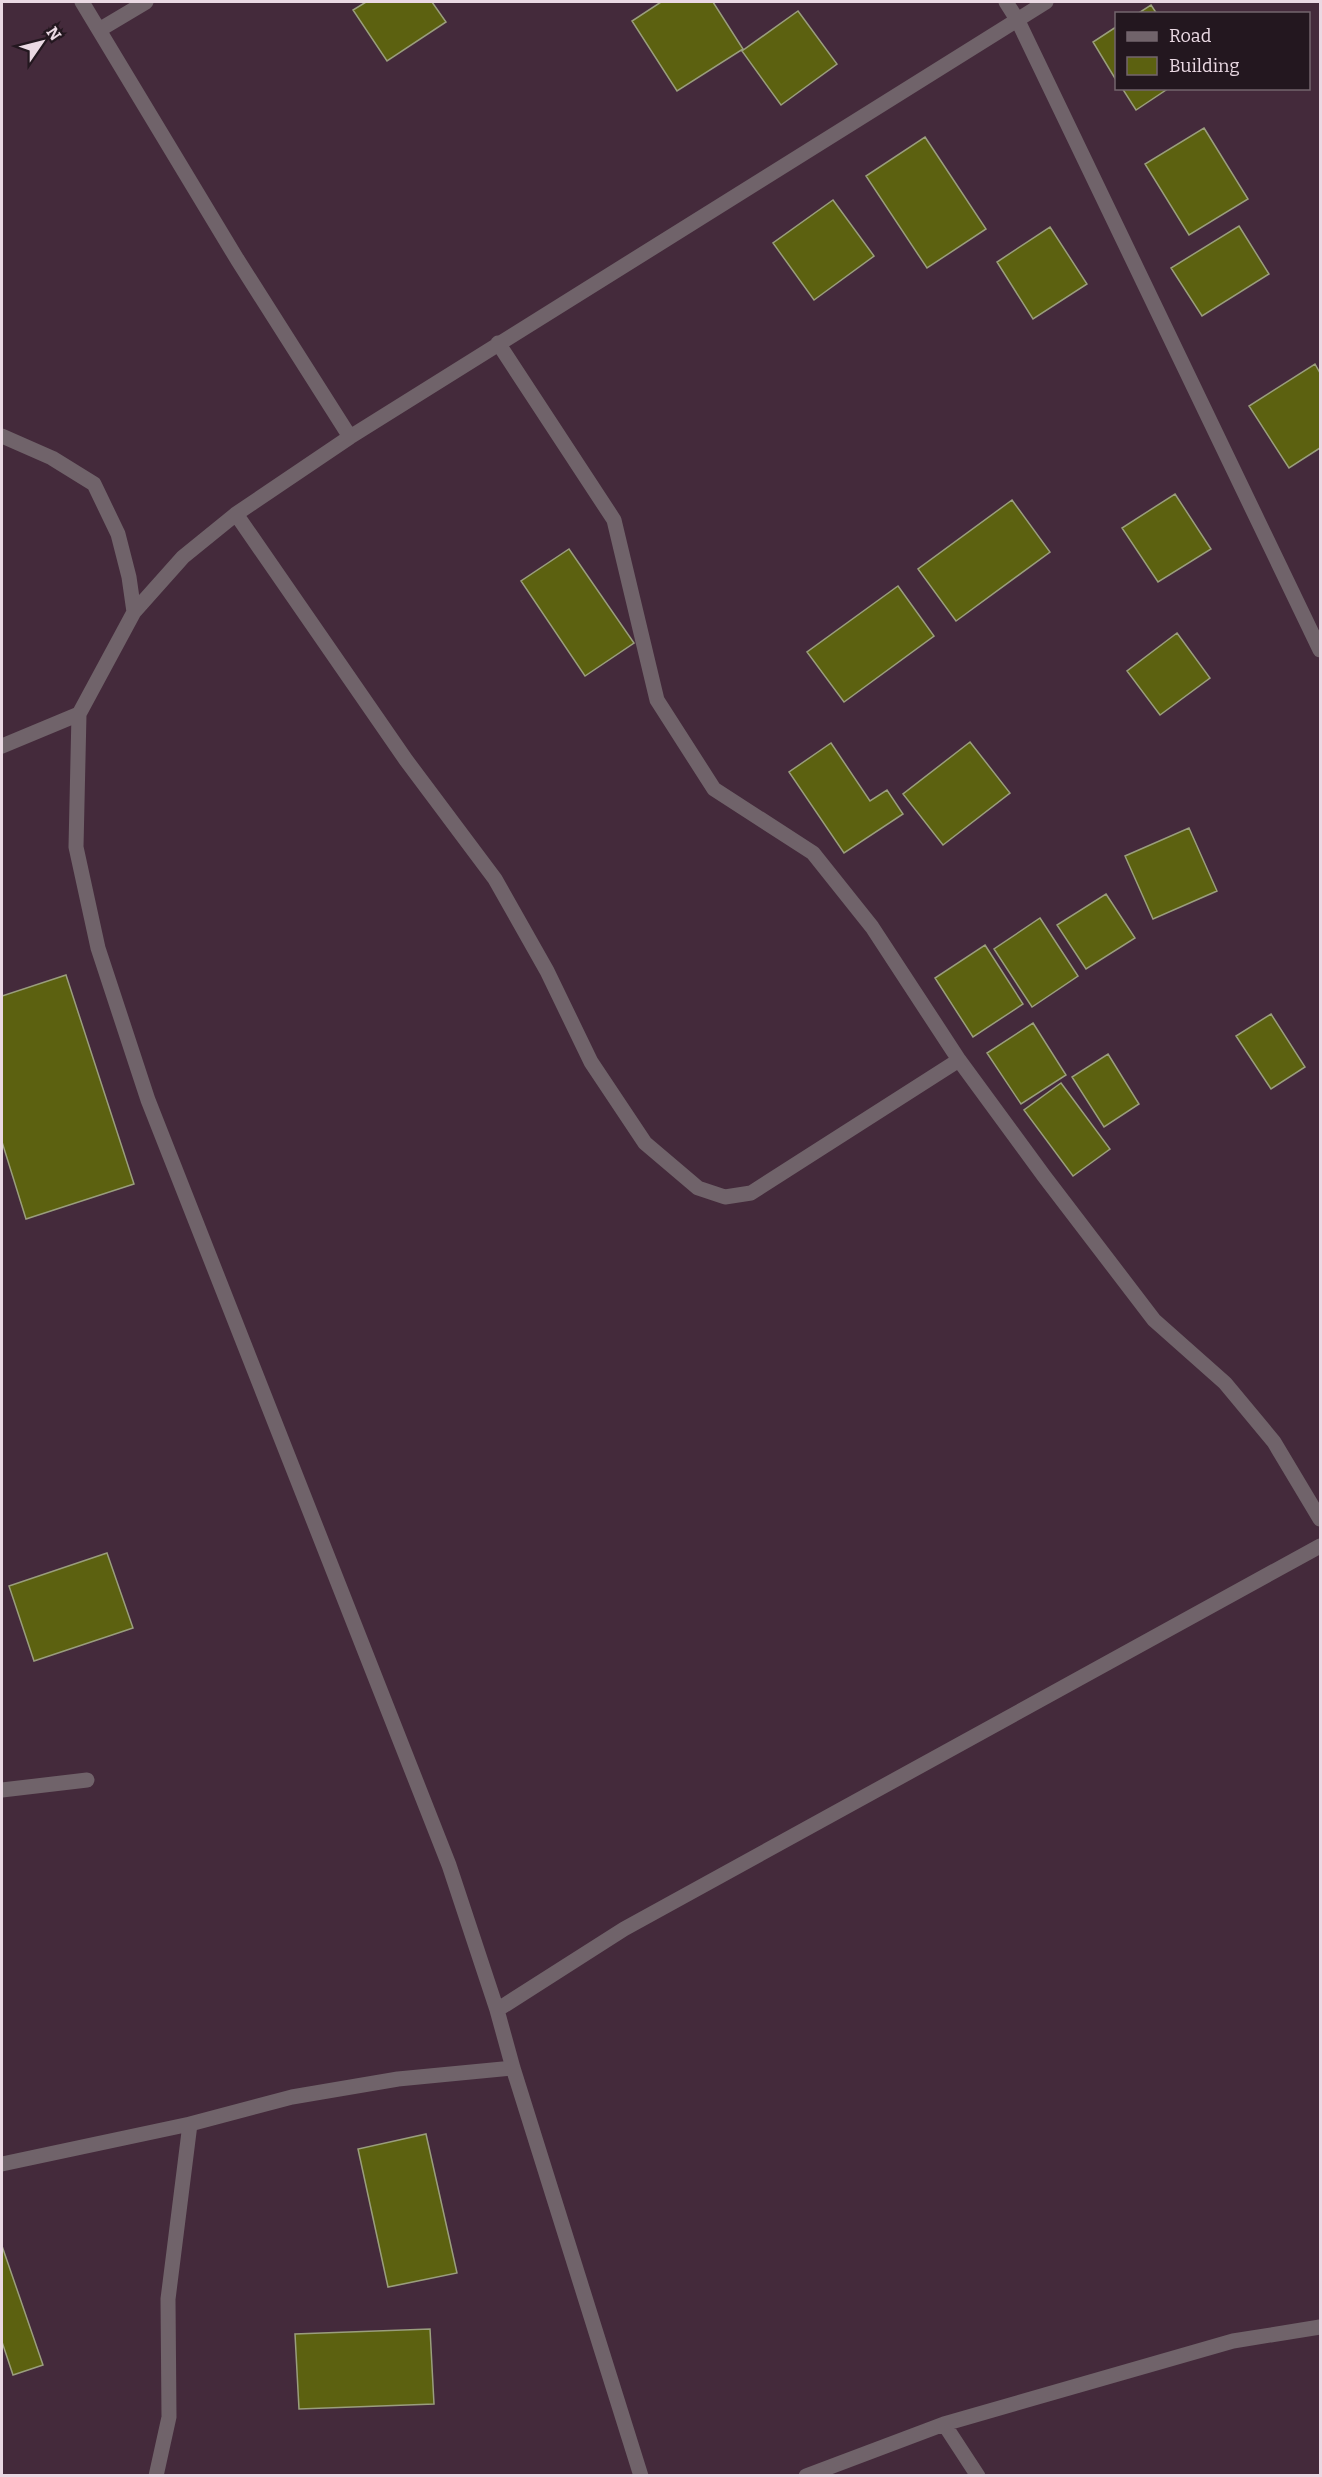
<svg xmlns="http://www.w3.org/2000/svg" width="1322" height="2477" font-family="Bitter,serif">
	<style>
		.building { fill: #5c6110; stroke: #9a9e7d; stroke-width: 1.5 }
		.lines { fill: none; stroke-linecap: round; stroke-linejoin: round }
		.minor { stroke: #70636a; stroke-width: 15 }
	</style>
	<rect width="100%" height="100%" fill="#442a3b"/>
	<!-- building -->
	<path class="building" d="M366,2H432L446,22L387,61L353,10Z
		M661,2H713L743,49L677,91L632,21Z
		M1151,5L1157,14H1137Z
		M798,11L837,64L781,105L742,51Z
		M1116,27V80L1093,42Z
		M1122,88H1169L1136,110Z
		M1204,128L1248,199L1189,235L1145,164Z
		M925,137L986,229L927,268L866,176Z
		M833,200L874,256L814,300L773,243Z
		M1239,226L1269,274L1202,316L1171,268Z
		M1050,227L1087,284L1033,319L997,262Z
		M1315,364L1320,373V448L1289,468L1249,406Z
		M1175,494L1211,549L1158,582L1122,528Z
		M1012,500L1050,552L956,621L918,569Z
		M569,549L634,643L585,676L521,581Z
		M898,586L934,636L844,702L807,652Z
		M1177,633L1210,678L1160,715L1127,671Z
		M970,742L1010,793L943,845L903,794Z
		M831,743L870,801L887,790L903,814L844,853L789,772Z
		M1189,828L1217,891L1153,919L1125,856Z
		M1106,894L1135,938L1086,969L1057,925Z
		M1040,918L1078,976L1032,1007L994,949Z
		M985,945L1023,1004L973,1037L935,978Z
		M66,975L134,1184L26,1219L2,1142V996Z
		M1271,1014L1305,1067L1271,1089L1236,1036Z
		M1033,1023L1066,1075L1021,1104L987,1053Z
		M1108,1054L1139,1104L1104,1127L1072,1077Z
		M1061,1083L1110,1149L1073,1176L1024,1110Z
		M107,1553L133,1628L34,1661L9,1586Z
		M426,2134L457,2273L388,2287L358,2149Z
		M2,2246L43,2365L13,2375L2,2342Z
		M430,2329L434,2404L299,2409L295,2334Z"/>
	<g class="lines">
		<!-- minor -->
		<path class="minor" d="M82,2L237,259L350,437
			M1006,2L1018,21L1320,650
			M99,30L146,2
			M498,343L614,520L657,700L714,789L813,853L872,927L959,1060L1044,1176L1154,1320L1225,1383L1274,1442L1320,1519
			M2,436L52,458L94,484L118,534L129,577L134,612
			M236,514L406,760L495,879L547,971L591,1062L645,1143L698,1188L725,1197L751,1193L959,1060
			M2,746L79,714
			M2,1790L87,1780
			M497,2010L624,1929L1320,1546
			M2,2164L190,2124
			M944,2424L978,2476
			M156,2476L169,2417L168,2299L190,2124L292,2097L398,2079L513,2068
			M641,2476L513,2068L497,2010L449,1865L148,1100L98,948L76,847L79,714L134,612L183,557L236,514L350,437L1046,2
			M806,2476L944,2424L1233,2341L1320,2327"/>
	</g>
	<!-- border -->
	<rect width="1322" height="2477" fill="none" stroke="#ead9e3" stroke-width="6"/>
	<!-- legend -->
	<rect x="1115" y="12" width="195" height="78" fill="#23171f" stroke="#73656d" stroke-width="1.5"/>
	<rect x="1127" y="32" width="30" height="9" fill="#70636a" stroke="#73656d" stroke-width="1.5"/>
	<text x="1169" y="42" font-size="18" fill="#ead9e3">Road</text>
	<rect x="1127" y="57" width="30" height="18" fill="#5c6110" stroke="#73656d" stroke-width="1.5"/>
	<text x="1169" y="72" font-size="18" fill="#ead9e3">Building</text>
	<!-- north arrow -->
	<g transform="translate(42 42) rotate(55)" stroke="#23171f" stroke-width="4.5" paint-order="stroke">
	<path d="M0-4.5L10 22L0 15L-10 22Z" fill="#ead9e3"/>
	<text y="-9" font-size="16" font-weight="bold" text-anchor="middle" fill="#ead9e3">N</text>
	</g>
</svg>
